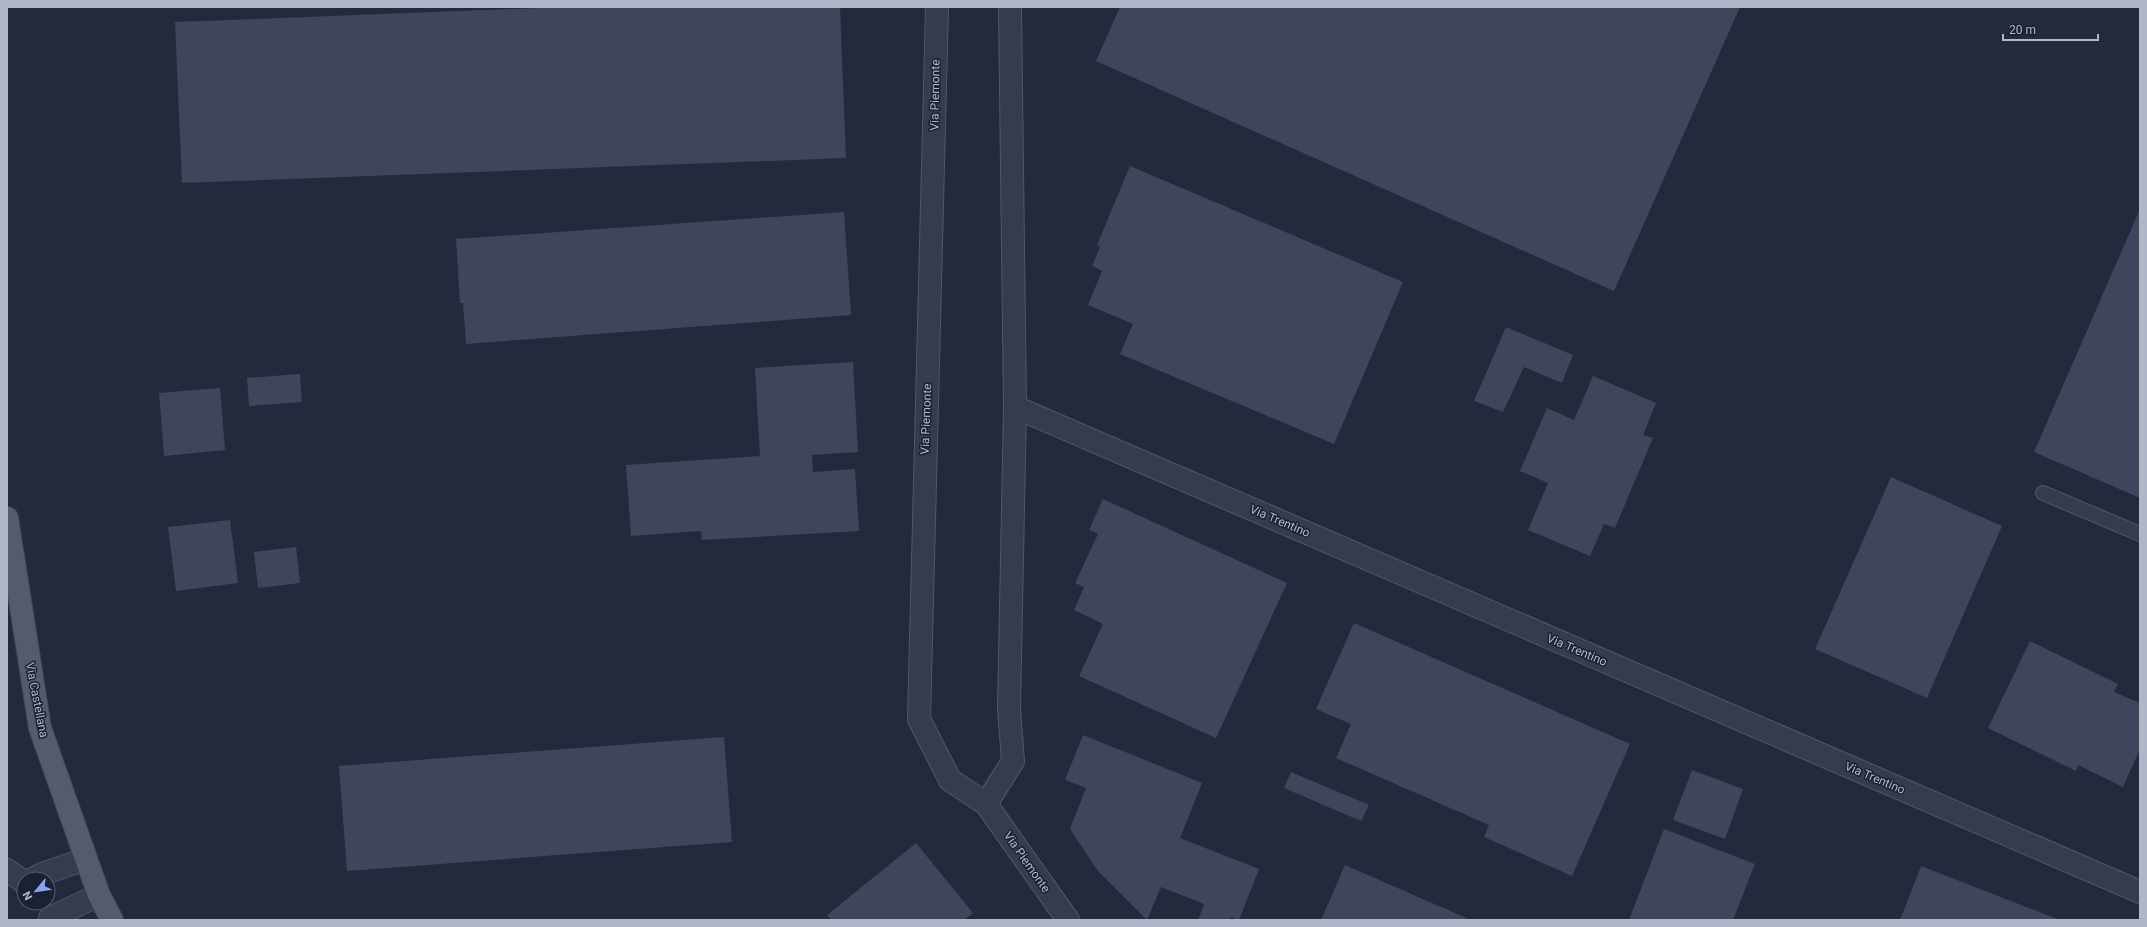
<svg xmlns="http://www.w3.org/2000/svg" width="2147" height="927" font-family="Roboto,sans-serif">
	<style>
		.building { fill: #3f465b }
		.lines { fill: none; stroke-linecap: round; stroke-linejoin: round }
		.service-casing { stroke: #525766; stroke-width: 16 }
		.minor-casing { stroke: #525766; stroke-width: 24 }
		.primary-casing { stroke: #404554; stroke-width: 24 }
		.service { stroke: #373c4c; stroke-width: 14 }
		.minor { stroke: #373c4c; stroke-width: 22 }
		.primary { stroke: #555b6c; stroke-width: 22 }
		.labels { text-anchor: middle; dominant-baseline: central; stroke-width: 3; stroke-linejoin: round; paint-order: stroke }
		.street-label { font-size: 12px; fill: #b2b7c7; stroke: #1c2130 }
	</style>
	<rect width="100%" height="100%" fill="#232a3b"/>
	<!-- building -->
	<path class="building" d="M565,7H840L846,158L182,183L175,22Z
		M1120,7H1740L1614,291L1096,61Z
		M1130,166L1403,282L1334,444L1120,354L1133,324L1088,305L1102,271L1092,266L1100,247L1097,245Z
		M2140,209V498L2034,452Z
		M844,212L851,315L466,344L463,303H460L456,239Z
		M1506,327L1573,355L1562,383L1524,367L1503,412L1474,401Z
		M853,362L858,452L812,455L813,472L855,469L859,531L702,540L701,531L631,536L626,465L760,456L755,368Z
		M300,374L302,402L249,406L247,378Z
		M1593,376L1656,403L1643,435L1653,438L1615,528L1604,524L1590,556L1528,530L1548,483L1520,471L1547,408L1574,420Z
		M220,388L225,450L164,456L159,393Z
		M1891,477L2002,526L1927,698L1815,649Z
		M1103,499L1287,583L1216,738L1079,676L1103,624L1074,610L1084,587L1075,583L1098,534L1089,530Z
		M230,520L238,583L176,591L168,527Z
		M296,547L300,583L258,588L254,552Z
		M1354,623L1630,744L1572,876L1484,837L1489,825L1336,758L1351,724L1316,709Z
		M2030,641L2118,684L2114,692L2140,703V749L2123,787L2078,765L2076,771L1988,728Z
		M1083,735L1202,783L1180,838L1259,869L1239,920L1231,917L1230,920H1198L1204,904L1161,887L1147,920L1098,871L1070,829L1086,788L1065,780Z
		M724,737L732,842L347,871L339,766Z
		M1692,770L1743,789L1725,839L1673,820Z
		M1291,772L1369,805L1361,821L1284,788Z
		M1664,829L1755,864L1733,920H1629Z
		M916,843L973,913L964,920H831L827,915Z
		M1345,865L1471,920H1321Z
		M1921,866L2060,920H1900Z"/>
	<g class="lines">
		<!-- service casing -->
		<g class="service-casing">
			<path id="service" d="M2043,493L2140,534"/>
		</g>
		<!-- minor casing -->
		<g class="minor-casing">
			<path id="minor" d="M937,7L919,719L950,780L986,804L1068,920
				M1015,407L2140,892
				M986,804L1013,761L1009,709L1015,407L1010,7
				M7,870L24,882
				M33,879L42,874L86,859
				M50,918L99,895"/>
		</g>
		<!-- primary casing -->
		<g class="primary-casing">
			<path id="primary" d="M7,518L40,728L99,895L112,920"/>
		</g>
		<!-- service -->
		<use href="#service" class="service"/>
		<!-- minor -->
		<use href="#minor" class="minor"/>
		<!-- primary -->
		<use href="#primary" class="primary"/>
	</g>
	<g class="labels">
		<!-- street labels -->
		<g class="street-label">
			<text transform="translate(935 95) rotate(-89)">Via Piemonte</text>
			<text transform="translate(926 419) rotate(-88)">Via Piemonte</text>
			<text transform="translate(1280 521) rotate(23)">Via Trentino</text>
			<text transform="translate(1577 650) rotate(23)">Via Trentino</text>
			<text transform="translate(37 700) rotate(79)">Via Castellana</text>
			<text transform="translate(1875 778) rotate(23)">Via Trentino</text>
			<text transform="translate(1027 862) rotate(55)">Via Piemonte</text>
		</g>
	</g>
	<!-- border -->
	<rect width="2147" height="927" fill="none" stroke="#b2b7c7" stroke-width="16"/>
	<!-- north arrow -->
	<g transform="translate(36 891) rotate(241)"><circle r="19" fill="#1c2130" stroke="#585d6c"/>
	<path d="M0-3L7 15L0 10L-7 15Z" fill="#89a2f6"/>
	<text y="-6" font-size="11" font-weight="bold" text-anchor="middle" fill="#b2b7c7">N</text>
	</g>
	<!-- scale -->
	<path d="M2003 34v6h95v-6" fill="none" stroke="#b2b7c7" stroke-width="2"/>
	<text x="2009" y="34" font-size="12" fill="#b2b7c7" stroke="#1c2130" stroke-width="3" paint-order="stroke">20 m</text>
</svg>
